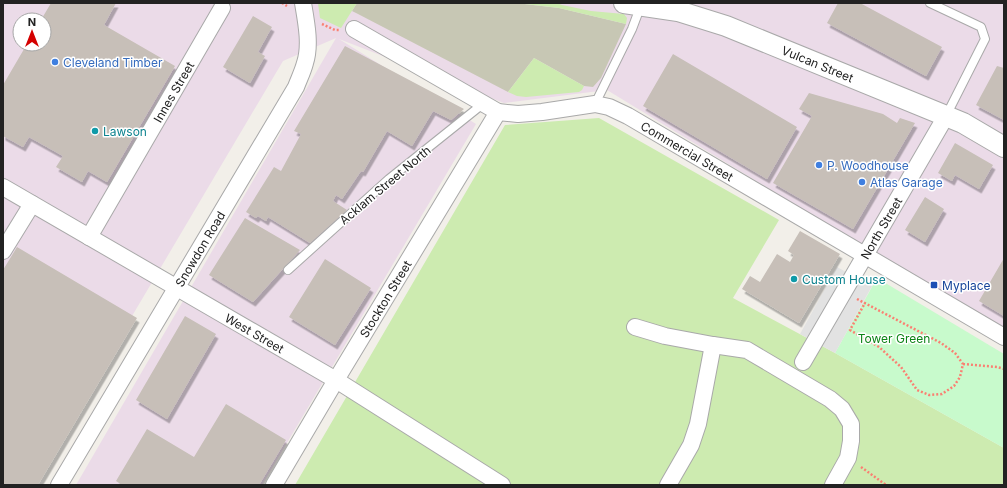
<svg xmlns="http://www.w3.org/2000/svg" width="1007" height="488" font-family="Inter,sans-serif">
	<style>
		.industrial { fill: #ebdbe8; fill-rule: evenodd }
		.construction { fill: #c7c7b4 }
		.grass { fill: #cdebb0 }
		.park { fill: #c8facc }
		.parking { fill: #e2e2e2 }
		.building { fill: #c7bfb8; filter: url(#shadow) }
		.lines { fill: none; stroke-linecap: round; stroke-linejoin: round }
		.service-casing { stroke: #a9a9a9; stroke-width: 10 }
		.minor-casing { stroke: #a9a9a9; stroke-width: 18 }
		.tertiary-casing { stroke: #a9a9a9; stroke-width: 22 }
		.path { stroke: #fa8072; stroke-width: 2.5; stroke-dasharray: 2 2; stroke-linecap: butt }
		.service { stroke: #fff; stroke-width: 8 }
		.minor { stroke: #fff; stroke-width: 16 }
		.tertiary { stroke: #fff; stroke-width: 20 }
		.shop-dot { fill: #3f7fe0; stroke: #fff; stroke-width: 1.5 }
		.culture-dot { fill: #0f9aa8; stroke: #fff; stroke-width: 1.5 }
		.transit-dot { fill: #1a4fb4; stroke: #fff; stroke-width: 1.5 }
		.labels { text-anchor: middle; dominant-baseline: central; stroke-width: 3; stroke-linejoin: round; paint-order: stroke }
		.shop-label { font-size: 12px; fill: #366cbe; stroke: #fff; text-anchor: start }
		.street-label { font-size: 12px; fill: #222; stroke: #fff }
		.culture-label { font-size: 12px; fill: #0d838f; stroke: #fff; text-anchor: start }
		.transit-label { font-size: 12px; fill: #164399; stroke: #fff; text-anchor: start }
		.park-label { font-size: 12px; fill: #0c8416; stroke: #fff }
	</style>
	<defs>
		<filter id="shadow"><feDropShadow dx="2.5" dy="4.5" stdDeviation="0" flood-color="#0004"/></filter>
	</defs>
	<rect width="100%" height="100%" fill="#f2efe9"/>
	<!-- industrial -->
	<path class="industrial" d="M3,3H1004V332L607,90L504,103L339,39L476,124L262,485H76L336,38L283,61L32,485H3ZM20,20H44V44H20Z"/>
	<!-- construction -->
	<path class="construction" d="M357,3H516L559,8L626,24L601,78L593,87L584,86L534,58L508,92L358,14L352,11Z"/>
	<!-- grass -->
	<path class="grass" d="M318,3H357L341,28L320,18Z
		M516,3H557L562,5L591,11L624,14L627,18L626,24L559,8Z
		M534,58L584,86L582,90L579,92L526,97L517,96L508,92Z
		M599,118L779,220L733,298L835,353L1004,448V485H295L505,125Z"/>
	<!-- park -->
	<path class="park" d="M877,278L1004,354V448L835,353Z"/>
	<!-- parking -->
	<path class="parking" d="M837,267L872,286L835,353L800,334Z"/>
	<!-- building -->
	<path class="building" d="M51,3H116L104,25L175,66L107,182L88,171L82,182L56,167L63,156L29,137L23,147L3,136V85L27,44H44V20H41Z
		M838,3H860L942,47L926,76L827,23Z
		M253,16L272,27L258,52L265,56L250,83L223,67Z
		M345,46L464,109L451,120L433,111L412,146L387,131L363,172L361,171L342,199L336,195L333,201L347,210L310,243L268,217L266,221L258,216L256,218L246,212L274,167L281,171L301,134L294,131Z
		M673,54L797,127L767,179L643,106Z
		M997,66L1004,68V120L976,105Z
		M809,93L883,114L897,123L900,118L915,123L853,229L773,183L812,116L799,109Z
		M955,143L993,165L979,189L955,175L952,181L938,173Z
		M925,197L944,209L925,242L905,230Z
		M245,218L300,250L253,302L209,275Z
		M800,231L840,254L799,323L742,289L750,276L760,282L777,254L790,262L794,255L788,251Z
		M17,247L137,318L38,485H3V270Z
		M1004,258V316L979,301Z
		M325,259L371,288L335,345L289,317Z
		M185,316L216,334L167,419L136,400Z
		M226,404L286,440L259,485H122L116,481L147,429L194,457Z"/>
	<g class="lines">
		<!-- service casing -->
		<g class="service-casing">
			<path id="service" d="M930,3L981,27L985,39L946,116
				M595,104L632,29L641,5
				M288,270L389,179L484,103"/>
		</g>
		<!-- minor casing -->
		<g class="minor-casing">
			<g id="minor">
				<path id="s1" d="M354,29L498,112L518,114L542,112L595,104L609,107L628,116L1004,337"/>
				<path id="s2" d="M3,187L336,380L502,485"/>
				<path id="s3" d="M89,237L222,8"/>
				<path d="M3,251L32,204"/>
				<path d="M635,327L665,336L713,345L747,350L830,399L842,409L851,424V441L848,458L833,485"/>
				<path id="s4" d="M803,362L946,116"/>
				<path id="s5" d="M59,485L296,87C299,79 303,71 305,63C311,45 306,21 303,3"/>
				<path id="s6" d="M274,485L336,380L498,112"/>
				<path d="M668,485L691,445L698,424L713,345"/>
			</g>
		</g>
		<!-- tertiary casing -->
		<g class="tertiary-casing">
			<g id="tertiary">
				<path id="s7" d="M624,3L678,11L726,26L946,116L963,123L1004,147"/>
			</g>
		</g>
		<!-- path -->
		<path class="path" d="M282,3L287,6
			M322,24L335,30H339
			M857,299L941,343L955,353L963,364L960,377L954,386L942,394L929,395L917,390L901,367L879,347L850,330L865,303
			M963,364L997,367L1004,369
			M861,467L886,485"/>
		<!-- service -->
		<use href="#service" class="service"/>
		<!-- minor -->
		<use href="#minor" class="minor"/>
		<!-- tertiary -->
		<use href="#tertiary" class="tertiary"/>
	</g>
	<!-- markers -->
	<g class="shop-dot">
		<circle cx="55" cy="62" r="4"/>
		<circle cx="819" cy="165" r="4"/>
		<circle cx="862" cy="182" r="4"/>
	</g>
	<g class="culture-dot">
		<circle cx="95" cy="131" r="4"/>
		<circle cx="794" cy="279" r="4"/>
	</g>
	<rect class="transit-dot" x="930" y="281" width="8" height="8" rx="2"/>
	<g class="labels">
		<!-- shop labels -->
		<g class="shop-label">
			<text x="63" y="62">Cleveland Timber</text>
			<text x="827" y="165">P. Woodhouse</text>
			<text x="870" y="182">Atlas Garage</text>
		</g>
		<!-- street labels -->
		<g class="street-label">
			<text stroke="none"><textPath href="#s7" startOffset="204">Vulcan Street</textPath></text>
			<text stroke="none"><textPath href="#s3" startOffset="168">Innes Street</textPath></text>
			<text stroke="none"><textPath href="#s1" startOffset="368">Commercial Street</textPath></text>
			<text transform="translate(385 185) rotate(-40)">Acklam Street North</text>
			<text stroke="none"><textPath href="#s4" startOffset="155">North Street</textPath></text>
			<text stroke="none"><textPath href="#s5" startOffset="275">Snowdon Road</textPath></text>
			<text stroke="none"><textPath href="#s6" startOffset="217">Stockton Street</textPath></text>
			<text stroke="none"><textPath href="#s2" startOffset="291">West Street</textPath></text>
		</g>
		<!-- culture labels -->
		<g class="culture-label">
			<text x="103" y="131">Lawson</text>
			<text x="802" y="279">Custom House</text>
		</g>
		<!-- transit labels -->
		<g class="transit-label">
			<text x="942" y="285">Myplace</text>
		</g>
		<!-- park labels -->
		<g class="park-label">
			<text x="894" y="338">Tower Green</text>
		</g>
	</g>
	<!-- border -->
	<rect width="1007" height="488" fill="none" stroke="#222222" stroke-width="8"/>
	<!-- north arrow -->
	<g transform="translate(32 32)"><circle r="19" fill="#ffffff" stroke="#a7a7a7"/>
	<path d="M0-3L7 15L0 10L-7 15Z" fill="#d40000"/>
	<text y="-6" font-size="11" font-weight="bold" text-anchor="middle" fill="#222222">N</text>
	</g>
</svg>
